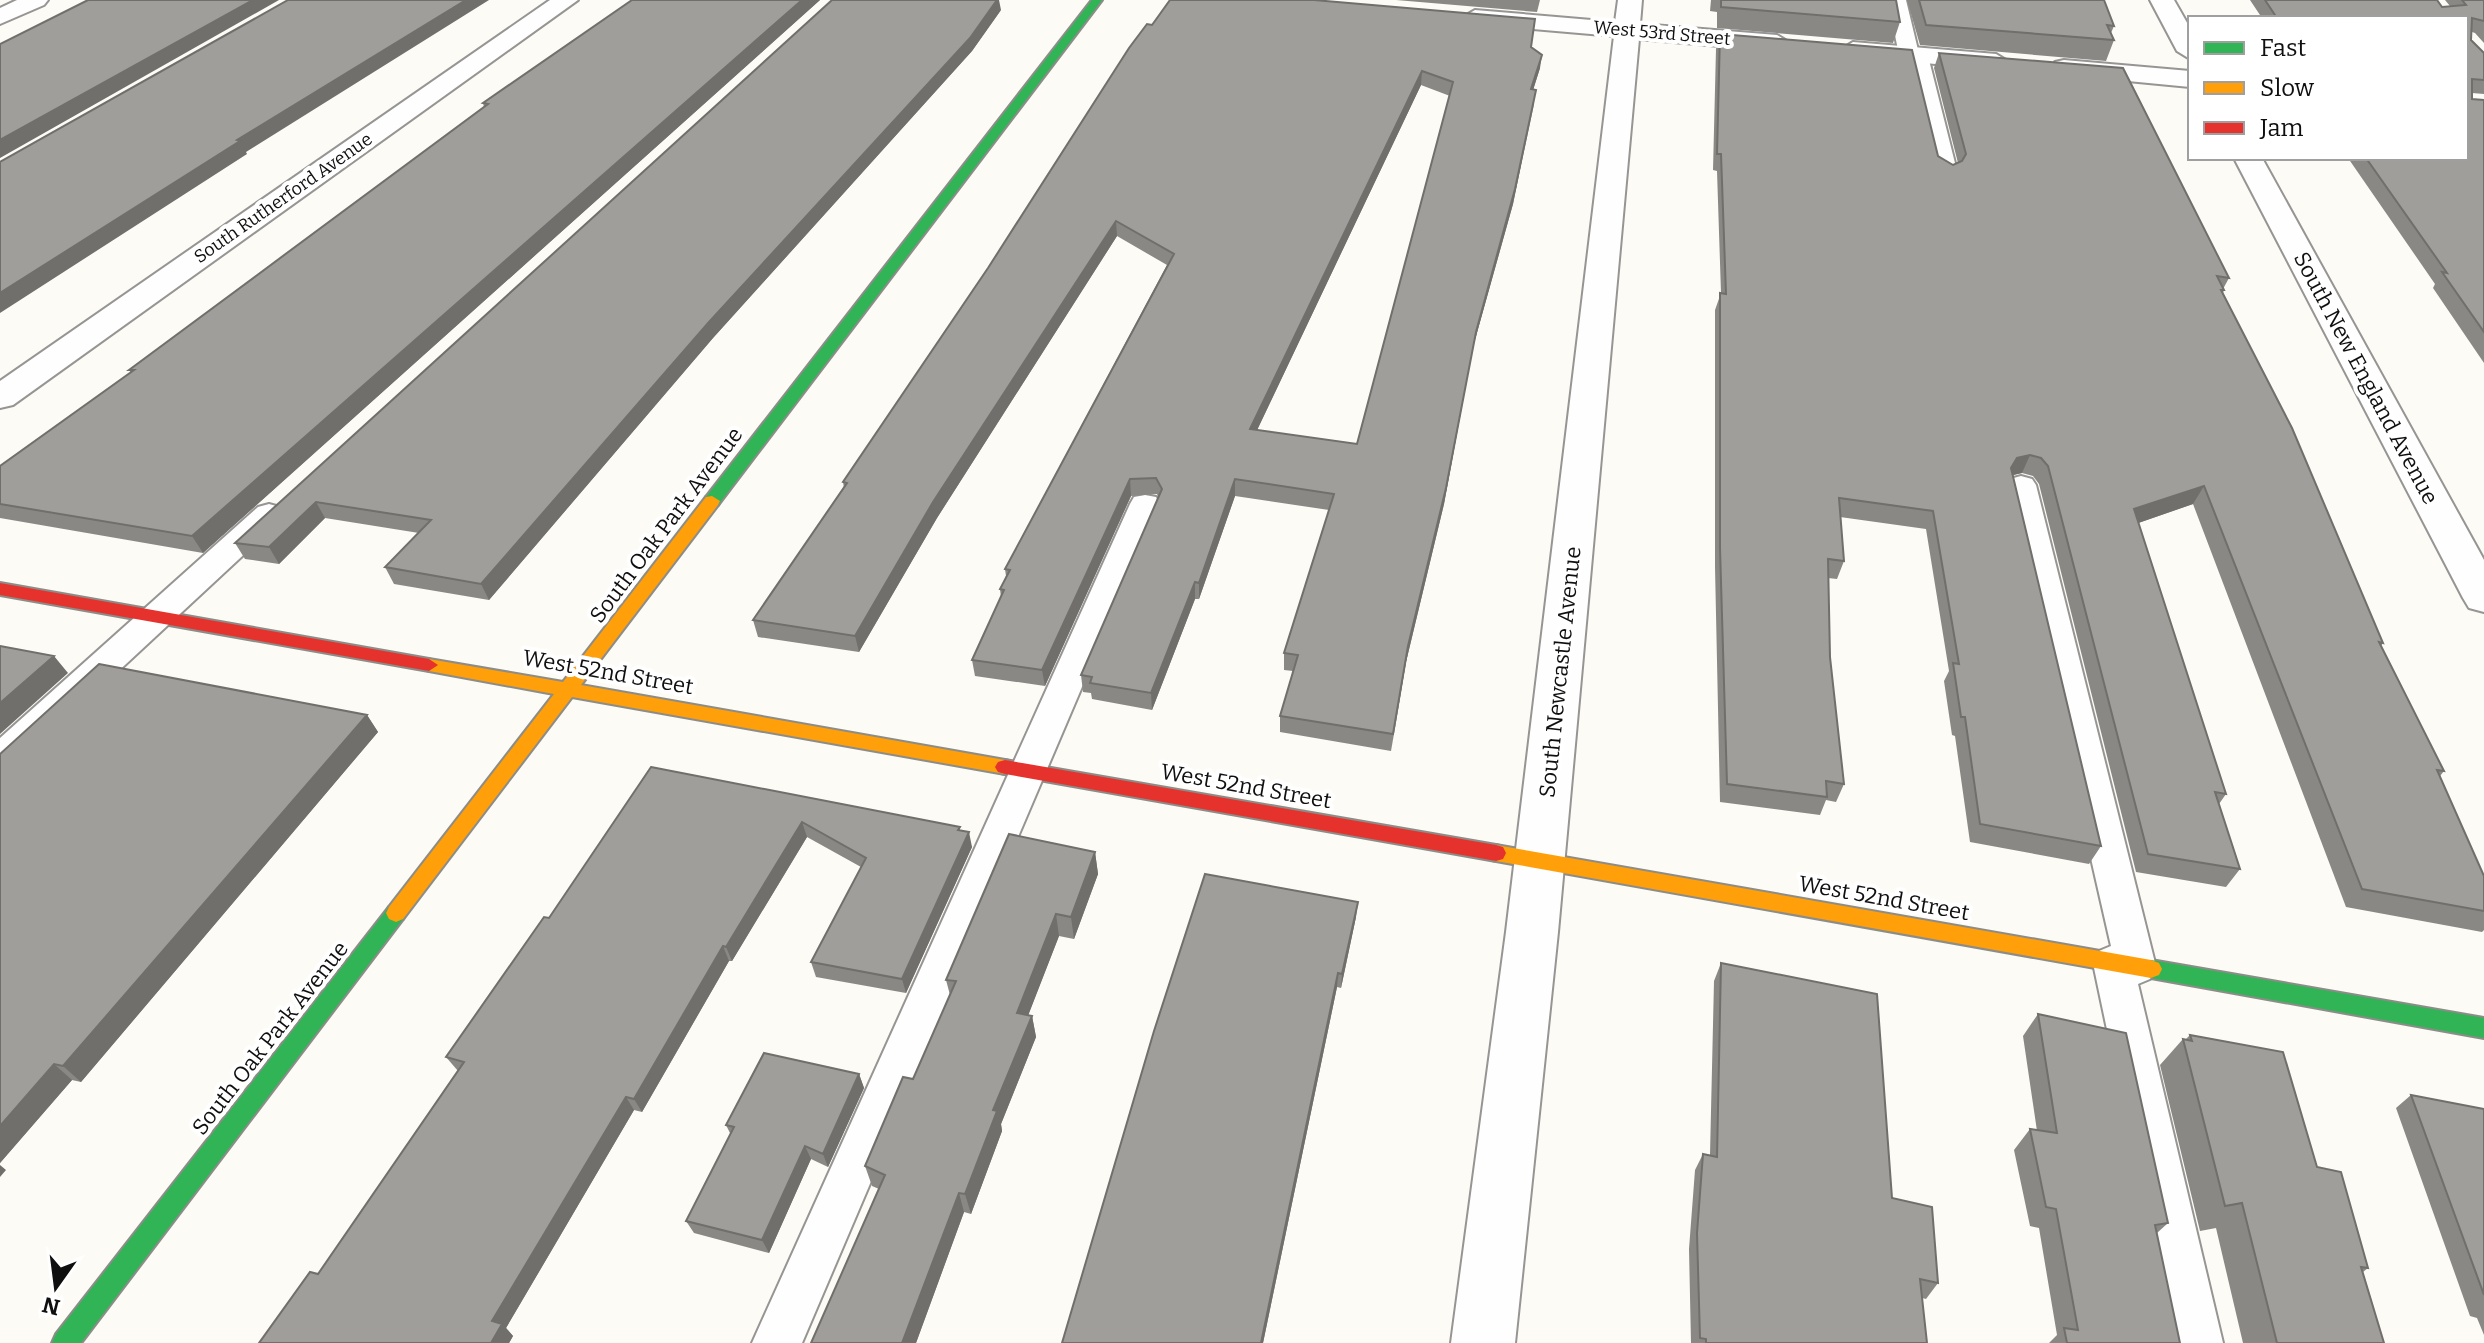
<svg xmlns="http://www.w3.org/2000/svg" width="2484" height="1343" font-family="Bitter,serif">
	<style>
		.lines { fill: none; stroke-linecap: round; stroke-linejoin: round }
		.lane-casing { stroke: #969593; stroke-width: 4 }
		.street-casing { stroke: #969593; stroke-width: 4 }
		.fast-casing { stroke: #8c8c89; stroke-width: 4 }
		.slow-casing { stroke: #8c8c89; stroke-width: 4 }
		.jam-casing { stroke: #8c8c89; stroke-width: 4 }
		.lane { fill: #fffefe; fill-rule: evenodd }
		.street { fill: #fffefe; fill-rule: evenodd }
		.fast { fill: #30b455; fill-rule: evenodd }
		.slow { fill: #ff9f0a; fill-rule: evenodd }
		.jam { fill: #e5322d; fill-rule: evenodd }
		.wall { fill: #8a8884; fill-rule: evenodd }
		.shaded-wall { fill: #706f6c }
		.building { fill: #a09e9a; stroke: #706f6c; stroke-width: 2; fill-rule: evenodd }
		.labels { text-anchor: middle; dominant-baseline: central; stroke-width: 8; stroke-linejoin: round; paint-order: stroke }
		.far-street-label { font-size: 18px; fill: #0f0f0f; stroke: #fff }
		.street-label { font-size: 22px; fill: #0f0f0f; stroke: #fff }
	</style>
	<rect width="100%" height="100%" fill="#fcfbf5"/>
	<g class="lines">
		<!-- lane casing -->
		<g class="lane-casing">
			<path id="lane" d="M1888,0H1906L1918,50L1928,56L1957,171L1954,176L1946,178L1935,171L1909,61L1899,55Z
				M2021,476L2032,479L2036,485L2156,967L2150,979L2138,984L2223,1343H2173L2093,963L2099,951L2111,946L2006,485L2010,479Z
				M1145,495L1156,497L1160,504L802,1343H752L1130,504L1134,497Z
				M269,504L280,507L284,514L280,521L13,769L0,772V738L258,507Z"/>
		</g>
		<!-- street casing -->
		<g class="street-casing">
			<path id="street" d="M17,0H48L44,5L0,24V8Z
				M550,0H578L13,405L0,408V381Z
				M1618,0H1642L1640,24L1777,35L1790,43L1777,51L1639,39L1558,932L1515,1343H1451L1506,932L1614,36L1475,24L1463,17L1475,10L1615,22Z
				M2150,0H2174L2190,28V59L2177,51Z
				M1853,42L1996,54L2009,62L1996,70L1844,55L1840,50Z
				M2064,60L2190,71V87L2055,74L2051,68L2055,62Z
				M2234,158H2262L2484,560V612L2469,608L2463,598Z"/>
		</g>
		<!-- fast casing -->
		<g class="fast-casing">
			<path id="fast" d="M1092,0H1102L718,505H706L704,501L706,497Z
				M396,904L403,907L406,913L403,919L81,1343H52L56,1334L389,907Z
				M2151,960L2484,1018V1038L2151,978L2143,975L2140,969L2143,963Z"/>
		</g>
		<!-- slow casing -->
		<g class="slow-casing">
			<path id="slow" d="M712,496L720,501L718,505L581,685L1005,760L1012,762L1015,767L1012,772L1005,774L572,697L403,919L396,922L389,919L386,913L389,907L554,694L429,671L420,665L423,661L429,659L563,682L706,497Z
				M1496,845L2151,960L2159,963L2162,969L2159,975L2151,978L1496,861L1489,859L1486,853L1489,847Z"/>
		</g>
		<!-- jam casing -->
		<g class="jam-casing">
			<path id="jam" d="M0,583L429,659L438,665L429,671L0,595Z
				M1005,760L1496,845L1503,847L1506,853L1503,859L1496,861L1005,774L998,772L995,767L998,762Z"/>
		</g>
		<!-- lane -->
		<use href="#lane" class="lane"/>
		<!-- street -->
		<use href="#street" class="street"/>
		<!-- fast -->
		<use href="#fast" class="fast"/>
		<!-- slow -->
		<use href="#slow" class="slow"/>
		<!-- jam -->
		<use href="#jam" class="jam"/>
	</g>
	<!-- wall -->
	<path class="wall" d="M632,0H820L203,553L0,518V466L131,373L129,370L484,107L483,103Z
		M1396,0H1540L1537,12Z
		M1711,0H1896L1900,22L1893,43L1717,28V12L1710,11Z
		M1907,0H2104L2114,26L2111,33L2114,40L2106,61L1920,45Z
		M2250,0H2437L2442,7L2450,6L2445,0H2484V43L2475,33L2472,32L2471,40L2484,53V94L2472,93V99L2484,100V363L2433,288L2435,284L2348,158H2466V18H2262Z
		M1001,10L972,51L713,338L489,600L394,584L385,567L419,533L325,518L279,564L245,559L235,543Z
		M1720,34L1953,165L1958,163L1934,68L1939,53L2229,278L2223,289L2224,290L2223,293L2383,643L2381,646L2444,771L2440,776L2484,876V930L2482,932L2346,907L2193,504L2138,523L2226,794L2219,804L2240,869L2226,887L2136,872L2039,484L2033,476L2022,473L2013,475L2101,846L2089,864L1970,842L1955,736L1952,735L1944,681L1949,671L1926,529L1840,517L1844,561L1837,579L1828,578L1830,657L1844,784L1836,802L1826,800L1820,815L1720,802L1715,567V310L1721,293L1717,171L1713,170L1716,49Z
		M1129,48H1531L1540,68L1533,90L1534,104L1513,204L1473,347L1444,504L1406,662L1391,751L1280,732V716L1293,671L1284,670V653L1329,510L1235,496L1199,599H1195L1152,710L1092,699L1091,693L1083,692L1081,675L1158,497L1157,494L1131,496L1045,686L975,676L972,660L1001,597L1000,589L1006,576L1005,569L1167,265L1117,236L937,518L859,652L758,637L753,620L844,488L843,482L988,268ZM1421,85L1450,96L1357,444L1257,430Z
		M367,715L378,732L81,1082L72,1080L0,1163V754Z
		M651,767L960,827V830L972,847L906,993L816,977L811,962L861,867L807,837L732,961H729L642,1112L634,1110L506,1328L513,1336L509,1343H259L318,1274L458,1071L446,1057L549,918Z
		M1095,852L1098,874L1074,939L1059,936L1028,1015L1032,1016L1036,1037L1001,1124L1002,1131L971,1214L964,1212L916,1343H811L879,1189L872,1186L865,1166L913,1079L950,995L946,980Z
		M1356,917L1341,988L1337,987L1263,1343H1062Z
		M1721,963L1892,1198L1938,1283L1926,1299L1922,1298L1927,1343H1691L1689,1249L1695,1170L1703,1154L1710,1155L1714,981Z
		M2038,1014L2168,1223L2157,1233L2180,1343H2049L2057,1335L2039,1228L2030,1226L2014,1150L2030,1129L2037,1131L2023,1036Z
		M2190,1035L2317,1167L2368,1268L2363,1272L2384,1343H2243L2216,1228L2200,1231L2160,1065L2183,1039H2186Z
		M859,1074L864,1088L828,1167L811,1159L769,1253L694,1233L686,1221L731,1135L726,1125Z
		M2411,1095L2484,1109V1335L2477,1318L2470,1316L2396,1108Z"/>
	<!-- shaded-wall -->
	<path class="shaded-wall" d="M253,0H279L0,158V140Z
		M466,0H489L246,152L247,154L0,313V293L237,140Z
		M802,0H820L203,553L192,536Z
		M997,0H999L1001,10L972,51L713,338L489,600L481,584L709,322Z
		M1542,55L1540,68L1529,103L1531,89Z
		M1422,71L1421,85L1250,445V429Z
		M1536,90L1513,204L1473,347L1444,504L1406,662L1391,751L1408,646L1476,332Z
		M1116,221L1117,236L937,518L859,652L855,636L933,502Z
		M2030,455L2022,473L2009,476L2011,468L2017,458Z
		M1130,479L1131,496L1045,686L1042,670Z
		M1235,479V496L1199,599V583Z
		M2204,486L2193,504L2124,528L2134,509Z
		M316,502L325,518L279,564L269,547Z
		M1195,582V599L1152,710L1151,693Z
		M54,656L68,673L0,734V703Z
		M367,715L378,732L81,1082L63,1066Z
		M802,822L807,837L732,961L726,947Z
		M969,832L972,847L906,993L902,979Z
		M1095,852L1098,874L1074,939L1071,917Z
		M1358,902L1356,917L1341,988L1342,974Z
		M1056,914L1059,936L1021,1034L1017,1013Z
		M723,946L729,961L642,1112L634,1099Z
		M1338,973L1337,987L1263,1343H1261Z
		M1032,1016L1036,1037L1001,1124L1002,1131L971,1214L965,1194L993,1110Z
		M54,1064L72,1080L0,1163V1126Z
		M859,1074L864,1088L828,1167L823,1154Z
		M626,1097L634,1110L506,1328L513,1336L509,1343H491L492,1321Z
		M805,1146L811,1159L769,1253L762,1240Z
		M0,1165L6,1170L0,1177Z
		M959,1193L964,1212L916,1343H902Z"/>
	<!-- building -->
	<path class="building" d="M88,0H253L0,140V44Z
		M288,0H466L237,140L240,141L0,293V162Z
		M632,0H802L192,536L0,504V466L134,370H129L488,104L483,103Z
		M832,0H997L970,38L709,322L481,584L385,567L431,520L316,502L269,547L235,543Z
		M1170,0H1314L1535,19L1531,47L1542,55L1531,89L1536,90L1515,189L1476,332L1446,488L1408,646L1393,734L1280,716L1298,655L1284,653L1334,494L1235,479L1199,583L1195,582L1151,693L1090,683L1092,677L1081,675L1162,489L1156,478L1130,479L1042,670L972,660L1004,590L1000,589L1010,570L1005,569L1174,254L1116,221L933,502L855,636L753,620L847,483L843,482L988,268L1129,48L1147,24L1152,25ZM1422,71L1453,82L1357,444L1250,429Z
		M1721,0H1896L1900,22L1721,7Z
		M1919,0H2104L2114,26L2107,25L2114,40L1926,25Z
		M2265,0H2437L2442,7L2466,5L2462,0H2484V21L2472,18L2471,40L2484,53V80L2472,79V99L2484,100V332L2442,272L2447,273L2366,158H2466V18H2277Z
		M1720,34L1912,50L1938,156L1953,165L1962,161L1966,154L1939,53L2123,68L2229,278L2217,276L2224,290H2221L2292,428L2383,643L2379,642L2444,771L2437,770L2484,876V911L2362,889L2204,486L2134,509L2226,794L2215,792L2240,869L2148,854L2048,466L2041,458L2030,455L2017,458L2011,468L2101,846L1980,824L1965,717H1961L1953,663L1959,664L1933,511L1839,498L1844,561L1828,559L1830,657L1844,784L1826,781L1827,797L1727,784L1720,548V293L1726,294L1721,154H1717Z
		M0,646L54,656L0,703Z
		M99,664L367,715L63,1066L54,1064L0,1126V754Z
		M651,767L960,827L958,830L969,832L902,979L811,962L866,858L802,822L726,947L723,946L634,1099L626,1097L492,1321L502,1324L491,1343H259L310,1272L318,1274L464,1062L446,1057L544,917L549,918Z
		M1009,834L1095,852L1071,917L1056,914L1017,1013L1032,1016L993,1110L997,1111L965,1194L959,1193L902,1343H811L885,1175L865,1166L903,1077L913,1079L956,981L946,980Z
		M1205,874L1358,902L1342,974L1338,973L1261,1343H1062L1154,1031Z
		M1721,963L1877,994L1892,1198L1932,1207L1938,1283L1920,1279L1927,1343H1706V1339L1700,1338L1697,1233L1703,1154L1717,1157Z
		M2038,1014L2126,1033L2168,1223L2155,1225L2180,1343H2067L2064,1328L2078,1330L2056,1209L2046,1207L2030,1129L2057,1133Z
		M2190,1035L2283,1052L2317,1167L2341,1172L2368,1268L2361,1267L2384,1343H2277L2242,1203L2225,1206L2183,1039L2192,1041Z
		M764,1053L859,1074L823,1154L805,1146L762,1240L686,1221L734,1127L726,1125Z
		M2411,1095L2484,1109V1295Z"/>
	<g class="labels">
		<!-- far-street labels -->
		<g class="far-street-label">
			<text transform="translate(1662 33) rotate(5)">West 53rd Street</text>
			<text transform="translate(283 198) rotate(-35)">South Rutherford Avenue</text>
		</g>
		<!-- street labels -->
		<g class="street-label">
			<text transform="translate(2366 378) rotate(62)">South New England Avenue</text>
			<text transform="translate(666 525) rotate(-53)">South Oak Park Avenue</text>
			<text transform="translate(608 672) rotate(10)">West 52nd Street</text>
			<text transform="translate(1560 672) rotate(-84)">South Newcastle Avenue</text>
			<text transform="translate(1246 786) rotate(10)">West 52nd Street</text>
			<text transform="translate(1884 898) rotate(10)">West 52nd Street</text>
			<text transform="translate(270 1038) rotate(-52)">South Oak Park Avenue</text>
		</g>
	</g>
	<!-- legend -->
	<rect x="2188" y="16" width="280" height="144" fill="#ffffff" stroke="#9f9f9f" stroke-width="2"/>
	<rect x="2204" y="42" width="40" height="12" fill="#30b455" stroke="#9f9f9f" stroke-width="2"/>
	<text x="2260" y="56" font-size="24" fill="#0f0f0f">Fast</text>
	<rect x="2204" y="82" width="40" height="12" fill="#ff9f0a" stroke="#9f9f9f" stroke-width="2"/>
	<text x="2260" y="96" font-size="24" fill="#0f0f0f">Slow</text>
	<rect x="2204" y="122" width="40" height="12" fill="#e5322d" stroke="#9f9f9f" stroke-width="2"/>
	<text x="2260" y="136" font-size="24" fill="#0f0f0f">Jam</text>
	<!-- north arrow -->
	<g transform="translate(56 1287) rotate(194)" stroke="#ffffff" stroke-width="6" paint-order="stroke">
	<path d="M0-6L14 30L0 20L-14 30Z" fill="#0f0f0f"/>
	<text y="-12" font-size="22" font-weight="bold" text-anchor="middle" fill="#0f0f0f">N</text>
	</g>
</svg>
